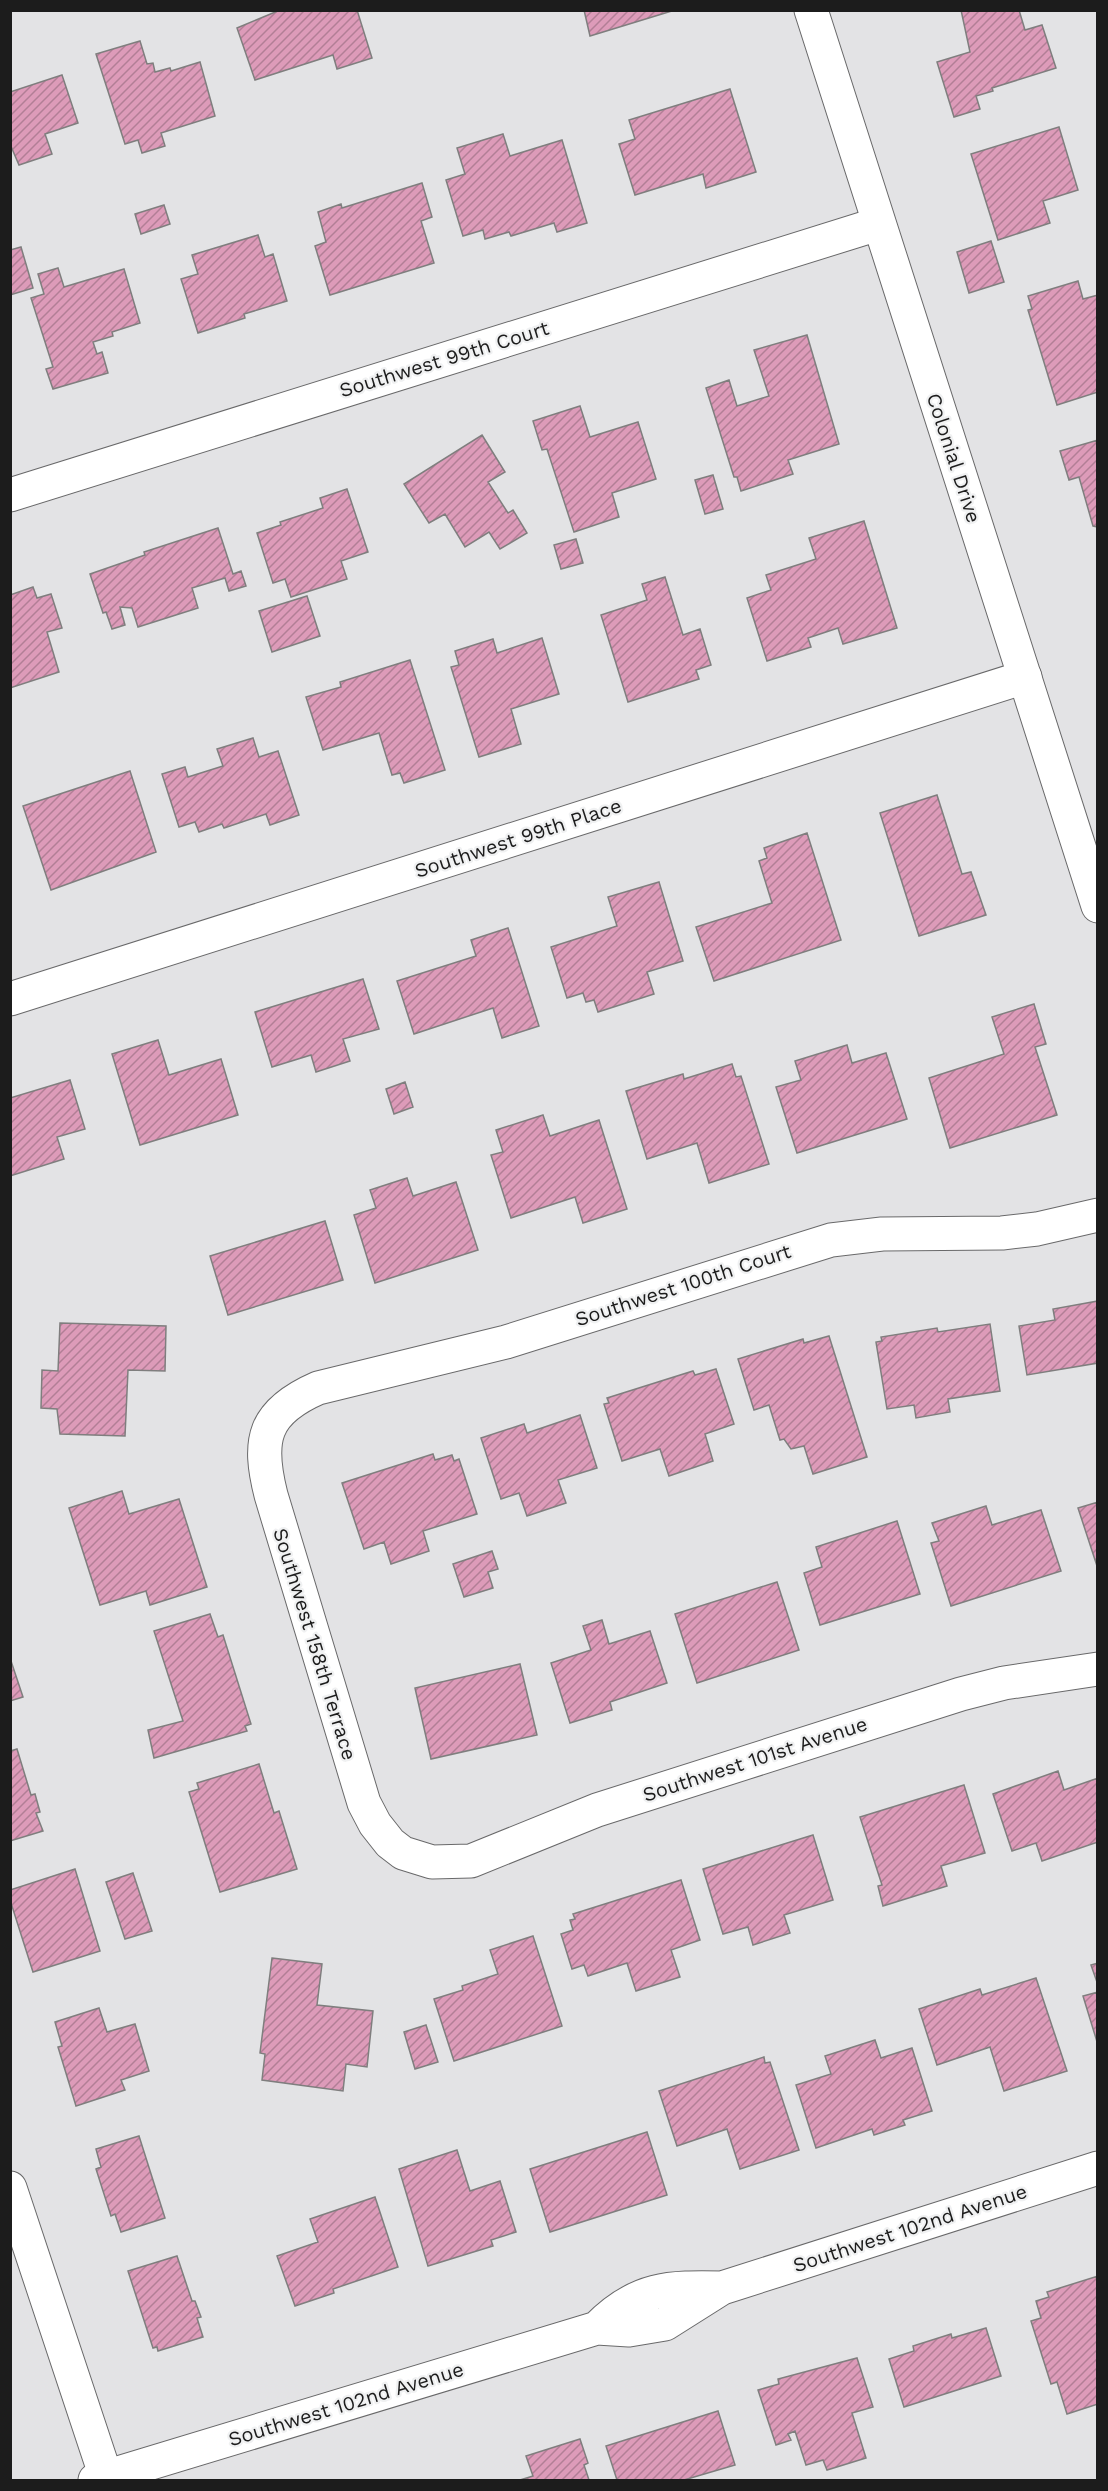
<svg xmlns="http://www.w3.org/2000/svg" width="1108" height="2491" font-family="'Work Sans',sans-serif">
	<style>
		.building { fill: url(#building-hatch); stroke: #7f7e7e; stroke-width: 1.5 }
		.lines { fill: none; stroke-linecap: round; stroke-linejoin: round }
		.minor-casing { stroke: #69696a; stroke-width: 35 }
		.tertiary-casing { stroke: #69696a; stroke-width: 35 }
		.minor { stroke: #fff; stroke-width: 33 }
		.tertiary { stroke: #fff; stroke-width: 33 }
		.labels { text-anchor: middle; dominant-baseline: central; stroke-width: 4.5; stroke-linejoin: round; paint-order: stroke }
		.street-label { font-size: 20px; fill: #1c1c1c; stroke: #f0f1f2 }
	</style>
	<defs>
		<pattern id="building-hatch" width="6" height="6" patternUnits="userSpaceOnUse" patternTransform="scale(1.5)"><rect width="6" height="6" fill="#dd9bb9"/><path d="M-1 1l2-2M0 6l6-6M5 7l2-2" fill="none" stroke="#b27e96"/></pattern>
	</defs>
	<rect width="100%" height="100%" fill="#e3e3e5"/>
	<!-- building -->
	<path class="building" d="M280,10H357L372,58L337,69L333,55L255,80L237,28Z
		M584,10H675L590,36Z
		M961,10H1019L1025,30L1042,25L1056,68L992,88L993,91L976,96L980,109L954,117L937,62L970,52Z
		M140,41L147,64L153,63L155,72L170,68L171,71L200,62L215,116L161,133L165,146L142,153L138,140L125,144L96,54Z
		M62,75L78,123L45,134L52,154L19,165L10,144V92Z
		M730,89L756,172L706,188L703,174L635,195L619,144L635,139L629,120Z
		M1059,127L1078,190L1043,201L1050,223L998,240L971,154Z
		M503,134L510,156L562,140L587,223L557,232L554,223L511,236L509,232L485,239L483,230L463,236L446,180L465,174L457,148Z
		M422,183L432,217L421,221L434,263L330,295L315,246L326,242L318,212L341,204L342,208Z
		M164,205L170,224L141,234L135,214Z
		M258,235L265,257L273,254L287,301L244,314L245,318L198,333L181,279L198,274L192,255Z
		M991,241L1004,282L969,293L957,252Z
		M21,247L33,288L10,295V250Z
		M58,268L64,287L124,269L140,323L112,332L113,336L93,342L97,354L102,352L108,373L53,389L46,369L53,367L31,298L44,294L38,274Z
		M1078,281L1083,299L1098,295V392L1057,405L1028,310L1032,309L1028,296Z
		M807,335L839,444L788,460L793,474L741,491L737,477H734L706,388L729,380L737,406L769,396L754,350Z
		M580,406L590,437L638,422L656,479L612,493L619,517L574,532L547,449L542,450L533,421Z
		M482,435L505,472L488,482L508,513L513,510L527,533L500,549L489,532L465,547L445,514L429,523L404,484Z
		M1098,440V527L1093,526L1079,477L1069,480L1060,451Z
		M713,475L723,509L705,514L695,480Z
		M347,489L368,552L341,561L347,579L291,597L285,579L273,583L257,533L281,525L280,522L323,508L320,498Z
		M864,521L897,628L843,644L838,628L808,638L811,647L767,661L747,598L771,590L766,575L816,559L809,538Z
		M218,528L233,574L241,571L246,586L229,591L225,578L192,588L198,608L138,627L132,608L120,607L125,625L112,629L106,612L103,613L90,574L145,555L144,552Z
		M576,539L583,563L561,569L554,545Z
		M665,577L683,635L700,629L711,665L696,670L699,679L628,702L601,615L647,600L642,584Z
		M33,587L37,598L51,594L62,628L47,632L59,672L10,688V595Z
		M307,596L320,636L272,652L259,611Z
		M542,638L559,694L511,709L521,744L479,757L451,667L459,665L455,651L493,639L497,653Z
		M410,660L445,770L404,783L400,773L392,775L379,733L323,750L306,697L341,687L340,682Z
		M253,738L259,757L278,751L299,815L270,825L266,814L224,828L222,824L199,832L195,822L179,827L162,774L185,767L188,777L223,766L217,749Z
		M130,771L156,852L51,890L23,806Z
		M937,795L962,874L971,872L986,915L919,936L880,813Z
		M807,833L841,940L714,981L696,927L772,903L759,861L767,858L764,848Z
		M659,882L683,961L647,972L654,994L598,1012L594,1000L586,1002L583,993L567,998L551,947L617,926L608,897Z
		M508,928L539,1026L502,1038L493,1008L414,1034L397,981L476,956L471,940Z
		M363,979L379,1029L343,1039L350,1061L316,1072L311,1055L272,1067L255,1012Z
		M1034,1004L1046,1044L1035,1047L1057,1115L950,1148L929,1078L1004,1054L992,1017Z
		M158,1040L169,1075L221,1059L238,1115L140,1145L112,1054Z
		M847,1045L852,1063L886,1053L907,1119L797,1153L776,1087L801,1080L795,1061Z
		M732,1064L736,1077L741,1076L769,1164L709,1183L697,1143L647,1159L626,1091L683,1074L684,1079Z
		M70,1080L85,1129L57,1137L64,1159L10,1176V1098Z
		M405,1082L413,1107L394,1114L386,1089Z
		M543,1115L550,1136L599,1120L627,1209L583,1223L575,1197L511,1218L491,1155L503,1152L496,1130Z
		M407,1178L413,1196L456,1182L478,1250L375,1283L354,1215L376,1208L370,1190Z
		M325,1221L343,1280L228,1315L210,1256Z
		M1098,1301V1363L1027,1375L1019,1326L1055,1320L1053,1309Z
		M60,1323L166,1326L165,1371L128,1370L125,1436L60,1434L57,1409L41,1408L42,1370L58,1371Z
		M990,1324L1000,1391L948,1399L950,1412L916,1418L914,1405L887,1409L876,1342L882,1341L881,1337L937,1328L938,1332Z
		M829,1336L867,1457L813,1474L804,1446L791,1449L784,1439L780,1440L769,1405L754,1410L738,1359L803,1339L804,1343Z
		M716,1369L734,1424L705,1434L713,1461L669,1476L660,1449L622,1461L604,1404L609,1403L607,1398L693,1371L695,1375Z
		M580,1415L597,1468L558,1480L566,1503L527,1516L519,1493L501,1499L481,1438L524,1424L527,1433Z
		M433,1454L435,1460L452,1455L454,1461L459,1459L477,1514L423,1531L429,1551L391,1564L384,1542L364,1549L342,1483Z
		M122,1491L129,1514L179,1499L207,1587L150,1605L146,1591L100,1605L69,1508Z
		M1098,1502V1569L1078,1508Z
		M986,1506L992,1525L1041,1510L1061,1571L951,1606L931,1543L939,1541L932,1523Z
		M897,1521L920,1594L820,1625L804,1573L822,1567L816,1547Z
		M492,1551L498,1569L488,1572L493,1588L464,1597L453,1564Z
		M777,1582L799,1650L697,1683L675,1614Z
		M210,1614L218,1637L223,1635L251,1724L245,1726L247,1731L154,1758L148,1730L183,1721L154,1631Z
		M602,1620L609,1644L650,1631L667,1683L610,1702L612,1710L570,1723L551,1663L591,1650L583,1626Z
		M10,1658L23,1697L10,1701Z
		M520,1664L537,1735L431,1759L415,1688Z
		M17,1749L31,1795L35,1794L40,1812L36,1813L43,1831L10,1841V1751Z
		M259,1764L274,1813L279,1811L297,1869L220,1892L189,1792L199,1789L197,1783Z
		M1058,1771L1064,1790L1098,1778V1842L1042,1861L1036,1843L1012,1851L993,1794Z
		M964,1785L985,1853L941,1866L947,1886L883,1906L878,1886L882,1885L860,1817Z
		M813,1835L833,1900L784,1915L790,1933L753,1945L748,1927L723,1934L703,1869Z
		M75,1869L100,1951L33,1972L10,1900V1890Z
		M133,1873L152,1931L125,1939L106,1882Z
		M681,1880L700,1940L671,1950L680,1977L636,1991L627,1963L588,1976L584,1965L572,1969L561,1934L573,1930L570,1920L575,1919L573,1914Z
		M533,1936L562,2026L454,2061L434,1999L463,1990L462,1986L498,1974L490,1950Z
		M272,1958L322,1964L317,2005L373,2011L367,2067L346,2064L343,2091L262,2080L265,2054L260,2053Z
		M1098,1963V1985L1091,1965Z
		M1036,1978L1067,2071L1004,2091L990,2047L937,2065L919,2009L980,1989L982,1995Z
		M1098,1992V2045L1083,1996Z
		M99,2008L107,2032L135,2024L149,2071L121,2080L125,2090L76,2106L58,2047L62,2046L55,2022Z
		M426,2025L438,2062L415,2069L404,2032Z
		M875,2040L881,2058L912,2048L932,2111L903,2120L905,2125L874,2135L872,2129L816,2148L796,2085L831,2074L825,2056Z
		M764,2057L765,2063L770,2062L799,2150L740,2169L727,2129L677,2146L659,2091Z
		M647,2132L667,2195L550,2232L530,2169Z
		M139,2136L165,2218L121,2232L115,2214L111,2216L96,2169L101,2167L96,2149Z
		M457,2150L470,2191L500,2181L516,2232L491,2240L493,2246L428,2266L399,2169Z
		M375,2197L398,2267L333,2289L334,2293L295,2306L277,2256L318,2242L310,2219Z
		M177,2256L192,2301H195L201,2317L197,2318L203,2337L158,2351L157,2347L153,2348L128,2271Z
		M1098,2276V2404L1067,2414L1057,2382L1051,2384L1031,2321L1041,2318L1036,2301L1049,2297L1047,2292Z
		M986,2328L1001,2376L904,2407L889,2359L914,2351L913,2346L951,2334L952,2338Z
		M857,2358L873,2407L852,2413L866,2458L827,2470L823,2460L806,2465L795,2431L788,2434L791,2440L776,2445L758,2390L779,2384L778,2379Z
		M718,2411L735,2465L684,2480H617L606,2446Z
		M580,2439L588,2463L584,2465L589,2480H520L533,2476L526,2456Z"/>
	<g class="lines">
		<!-- minor casing -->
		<g class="minor-casing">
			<path id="minor" d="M10,495L878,224
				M10,999L1025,677
				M1098,1215L1037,1229L1002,1233L882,1234L831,1240L506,1342L318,1388C263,1412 257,1440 271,1495L364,1803L375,1824L390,1843L403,1853L432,1862L471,1861L597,1810L961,1694L1004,1683L1098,1669
				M10,2188L106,2477"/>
		</g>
		<!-- tertiary casing -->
		<g class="tertiary-casing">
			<path id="tertiary" d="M811,10L1098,906
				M597,2328C637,2287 669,2287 722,2288
				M95,2480L597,2328L629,2330L665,2324L722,2288L1098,2168"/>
		</g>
		<!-- minor -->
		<use href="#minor" class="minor"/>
		<!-- tertiary -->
		<use href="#tertiary" class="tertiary"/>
	</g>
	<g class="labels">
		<!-- street labels -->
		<g class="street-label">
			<text transform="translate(444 359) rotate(-17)">Southwest 99th Court</text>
			<text transform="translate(954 458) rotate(72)">Colonial Drive</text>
			<text transform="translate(518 838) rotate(-18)">Southwest 99th Place</text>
			<text transform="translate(683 1285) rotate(-18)">Southwest 100th Court</text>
			<text transform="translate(315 1644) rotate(73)">Southwest 158th Terrace</text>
			<text transform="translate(755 1759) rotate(-18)">Southwest 101st Avenue</text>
			<text transform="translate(910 2228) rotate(-18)">Southwest 102nd Avenue</text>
			<text transform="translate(346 2404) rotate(-17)">Southwest 102nd Avenue</text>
		</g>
	</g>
	<!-- border -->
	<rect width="1108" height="2491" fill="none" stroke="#1c1c1c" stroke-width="24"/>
</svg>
